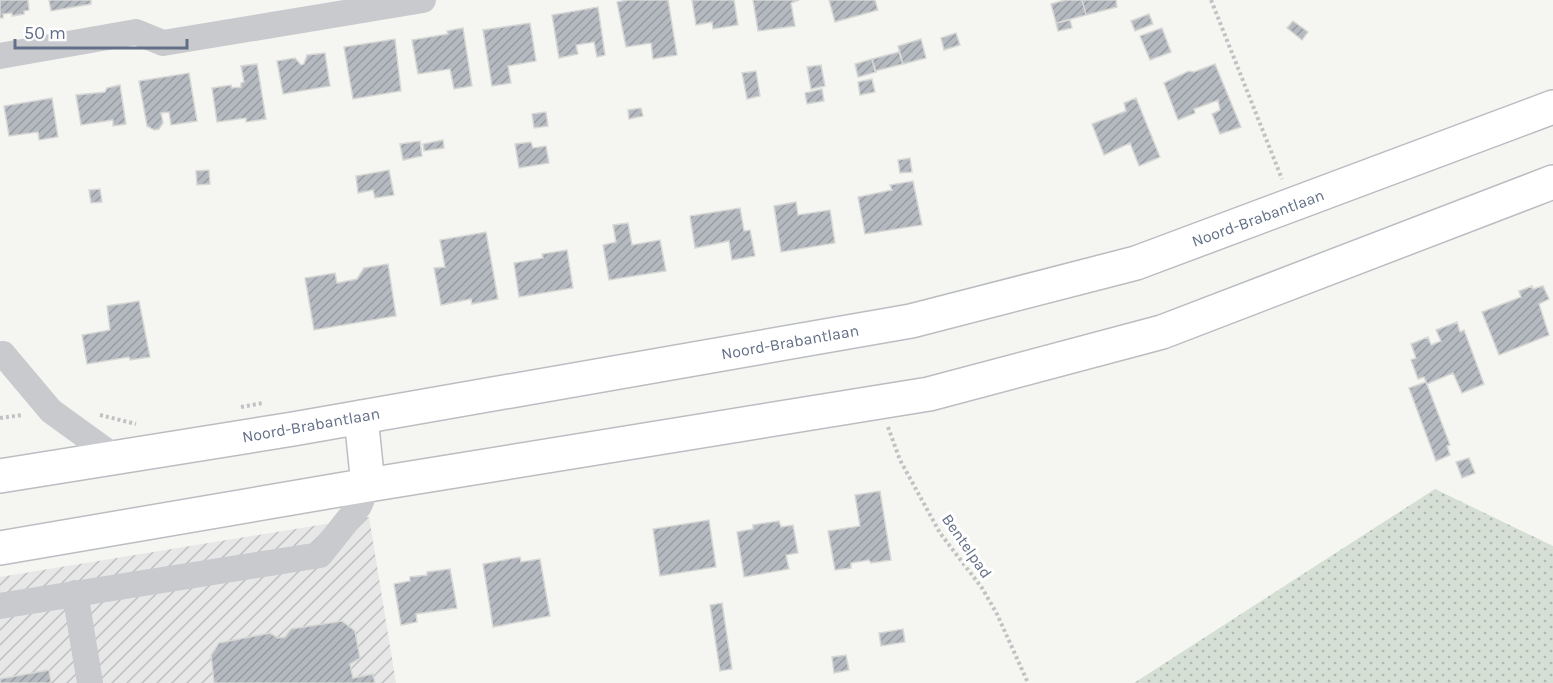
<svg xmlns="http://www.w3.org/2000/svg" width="1553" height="683" font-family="Karla,sans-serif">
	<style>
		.industrial { fill: url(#industrial-furrows) }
		.grass { fill: url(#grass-dots) }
		.building { fill: url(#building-hatch); stroke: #d7d8d5; stroke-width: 1.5 }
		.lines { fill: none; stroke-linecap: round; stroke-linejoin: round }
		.primary-casing { stroke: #babdc1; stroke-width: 36 }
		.path { stroke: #c0c2c4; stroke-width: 4; stroke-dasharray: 3 3; stroke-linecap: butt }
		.minor { stroke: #c8cace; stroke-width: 26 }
		.primary { stroke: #fff; stroke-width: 33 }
		.labels { text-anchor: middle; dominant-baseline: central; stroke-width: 6; stroke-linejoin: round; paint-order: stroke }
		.street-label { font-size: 16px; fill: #626f86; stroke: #fff }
	</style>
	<defs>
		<pattern id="industrial-furrows" width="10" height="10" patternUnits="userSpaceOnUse" patternTransform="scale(1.5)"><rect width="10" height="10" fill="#e6e7e6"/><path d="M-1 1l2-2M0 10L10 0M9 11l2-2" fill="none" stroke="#bebfc0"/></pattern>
		<pattern id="grass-dots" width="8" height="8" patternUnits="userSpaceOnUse" patternTransform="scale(1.5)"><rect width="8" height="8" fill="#d5dfd3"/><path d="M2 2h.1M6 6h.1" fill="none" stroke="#b0b9b1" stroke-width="1.8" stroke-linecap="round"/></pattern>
		<pattern id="building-hatch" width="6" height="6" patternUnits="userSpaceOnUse" patternTransform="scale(1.5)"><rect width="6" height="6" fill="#b5bac1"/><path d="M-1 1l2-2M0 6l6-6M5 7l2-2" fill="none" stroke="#979ba2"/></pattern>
	</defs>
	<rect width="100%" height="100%" fill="#f5f6f2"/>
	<!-- industrial -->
	<path class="industrial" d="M369,517L396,683H0V577Z"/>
	<!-- grass -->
	<path class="grass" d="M1435,489L1553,546V683H1134Z"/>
	<!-- building -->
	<path class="building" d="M0,0H28L29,10L24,11V14L12,16V13L3,14V18H0Z
		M49,0H91V4L51,11Z
		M627,0H668L677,55L653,59L651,43L626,47L617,2Z
		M692,0H734L738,25L713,29L712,22L696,25Z
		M753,0H799L791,3L795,26L758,31Z
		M829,0H875L878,10L835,22Z
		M1065,0H1082L1086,15L1056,23L1051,4Z
		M1082,0H1116L1117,7L1086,15Z
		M598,7L605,55L597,57L594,42L576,45L578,54L559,58L552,15Z
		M1149,14L1153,24L1135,31L1131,21Z
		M1070,20L1072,28L1058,31L1056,23Z
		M1293,21L1308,32L1302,40L1287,28Z
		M530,23L536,61L508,66L511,83L492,86L483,30Z
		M463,28L472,86L454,89L450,69L418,74L412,40L448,34L447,31Z
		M1162,28L1171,52L1150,60L1140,36Z
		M956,33L960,45L944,50L941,38Z
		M395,39L401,91L353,99L344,47Z
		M921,39L926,58L903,64L898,46Z
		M899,52L903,64L875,71L872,59Z
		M325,53L330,86L283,94L277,61L295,58L301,65L304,64L307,55Z
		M872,59L876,72L858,77L855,64Z
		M257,64L266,119L246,122V118L217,122L212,88L231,85L232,88L241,87V83L244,82L241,66Z
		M1215,64L1241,127L1220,134L1212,114L1220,110L1218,100L1194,109L1195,113L1178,120L1164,83L1189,71L1194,72Z
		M821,65L825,86L811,89L807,67Z
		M756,71L760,96L747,99L742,73Z
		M189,73L197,121L171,125L169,112L161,113L163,123L159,129L154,130L147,126L139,81Z
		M872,79L875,92L860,95L858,82Z
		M120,85L126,124L113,126V120L81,125L76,95L105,92L107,88Z
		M822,89L824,101L807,104L805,93Z
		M52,98L58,137L39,140L38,132L9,136L4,106Z
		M1136,98L1160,157L1139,166L1130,143L1104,155L1092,124L1126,111L1124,103Z
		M641,108L643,116L629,119L628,110Z
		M546,112L548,126L534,128L532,114Z
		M443,140L444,148L424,151L423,144Z
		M420,141L422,156L403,160L400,144Z
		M531,142L533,148L546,146L549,163L519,168L515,144Z
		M910,158L912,172L900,173L898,160Z
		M209,170L210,184L197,185L196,171Z
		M389,170L394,195L375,198L373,190L358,193L356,176Z
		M913,181L922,225L865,234L858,197L892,190L890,185Z
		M100,189L102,202L91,203L89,190Z
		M796,202L798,215L830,210L835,243L781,252L774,206Z
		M740,208L744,231L750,230L755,256L732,260L729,241L695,248L690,216Z
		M628,223L632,245L660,240L666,271L609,280L603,245L616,242L613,225Z
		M486,232L498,299L472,304L471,299L441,305L434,268L445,267L440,240Z
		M567,250L573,288L519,297L514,263L543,258L542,254Z
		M388,264L396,316L314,330L305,278L335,273L337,283L357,279L364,268Z
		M1532,286L1533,289L1543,286L1549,299L1539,304L1549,335L1499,355L1482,312L1521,297L1519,291Z
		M139,301L150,357L130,360L129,357L87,364L82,335L110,330L107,306Z
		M1457,322L1460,332L1464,330L1484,384L1462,393L1453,373L1427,384L1424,377L1418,379L1411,360L1416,358L1411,344L1428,337L1431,345L1441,341L1436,330Z
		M1426,382L1450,445L1447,446L1450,455L1436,461L1409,388Z
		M1469,458L1475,473L1462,478L1456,462Z
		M880,491L891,560L871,563L869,560L851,563V568L835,570L828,531L860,526L855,495Z
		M709,520L716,567L660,576L653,529Z
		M779,521L781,527L793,525L798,553L786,555L789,569L744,577L737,532L753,529V525Z
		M520,557L521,562L540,559L550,616L493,627L483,564Z
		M450,569L457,608L416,614L417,622L401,625L394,584L410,581V577L427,575V572Z
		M722,603L732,669L720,671L710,605Z
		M342,621L355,631L360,658L350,664L353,678L373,674L375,683H214L211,655L219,643L270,633L278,638L285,637L291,629Z
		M903,629L905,642L881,646L879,633Z
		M846,655L849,670L834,673L832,657Z
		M49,670L51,683H0V679Z"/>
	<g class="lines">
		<!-- primary casing -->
		<g class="primary-casing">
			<path id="primary" d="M361,417L368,485
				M0,476L293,429L911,321L1136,263L1553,107
				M0,548L368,485L929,394L1162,332L1553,182"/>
		</g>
		<!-- path -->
		<path class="path" d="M1211,0L1282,179
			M241,407L263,403
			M100,415L136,424
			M0,418L22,415
			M888,427L900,460L940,533L982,588L997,614L1028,683"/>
		<!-- minor -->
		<path class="minor" d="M0,56L136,32L163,43L423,0
			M3,354L51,411L116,458
			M75,593L90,683
			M0,606L320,555L359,506L368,485"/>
		<!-- primary -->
		<use href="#primary" class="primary"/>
	</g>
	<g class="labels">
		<!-- street labels -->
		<g class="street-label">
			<text transform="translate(1258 218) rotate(-20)">Noord-Brabantlaan</text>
			<text transform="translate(790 342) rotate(-10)">Noord-Brabantlaan</text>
			<text transform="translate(311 425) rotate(-10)">Noord-Brabantlaan</text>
			<text transform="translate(967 546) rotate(55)">Bentelpad</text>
		</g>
	</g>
	<!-- scale -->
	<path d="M15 39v9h172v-9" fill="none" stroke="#626f86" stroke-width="3"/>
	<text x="24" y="39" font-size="18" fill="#626f86" stroke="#ffffff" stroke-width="4.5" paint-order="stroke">50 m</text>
</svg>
